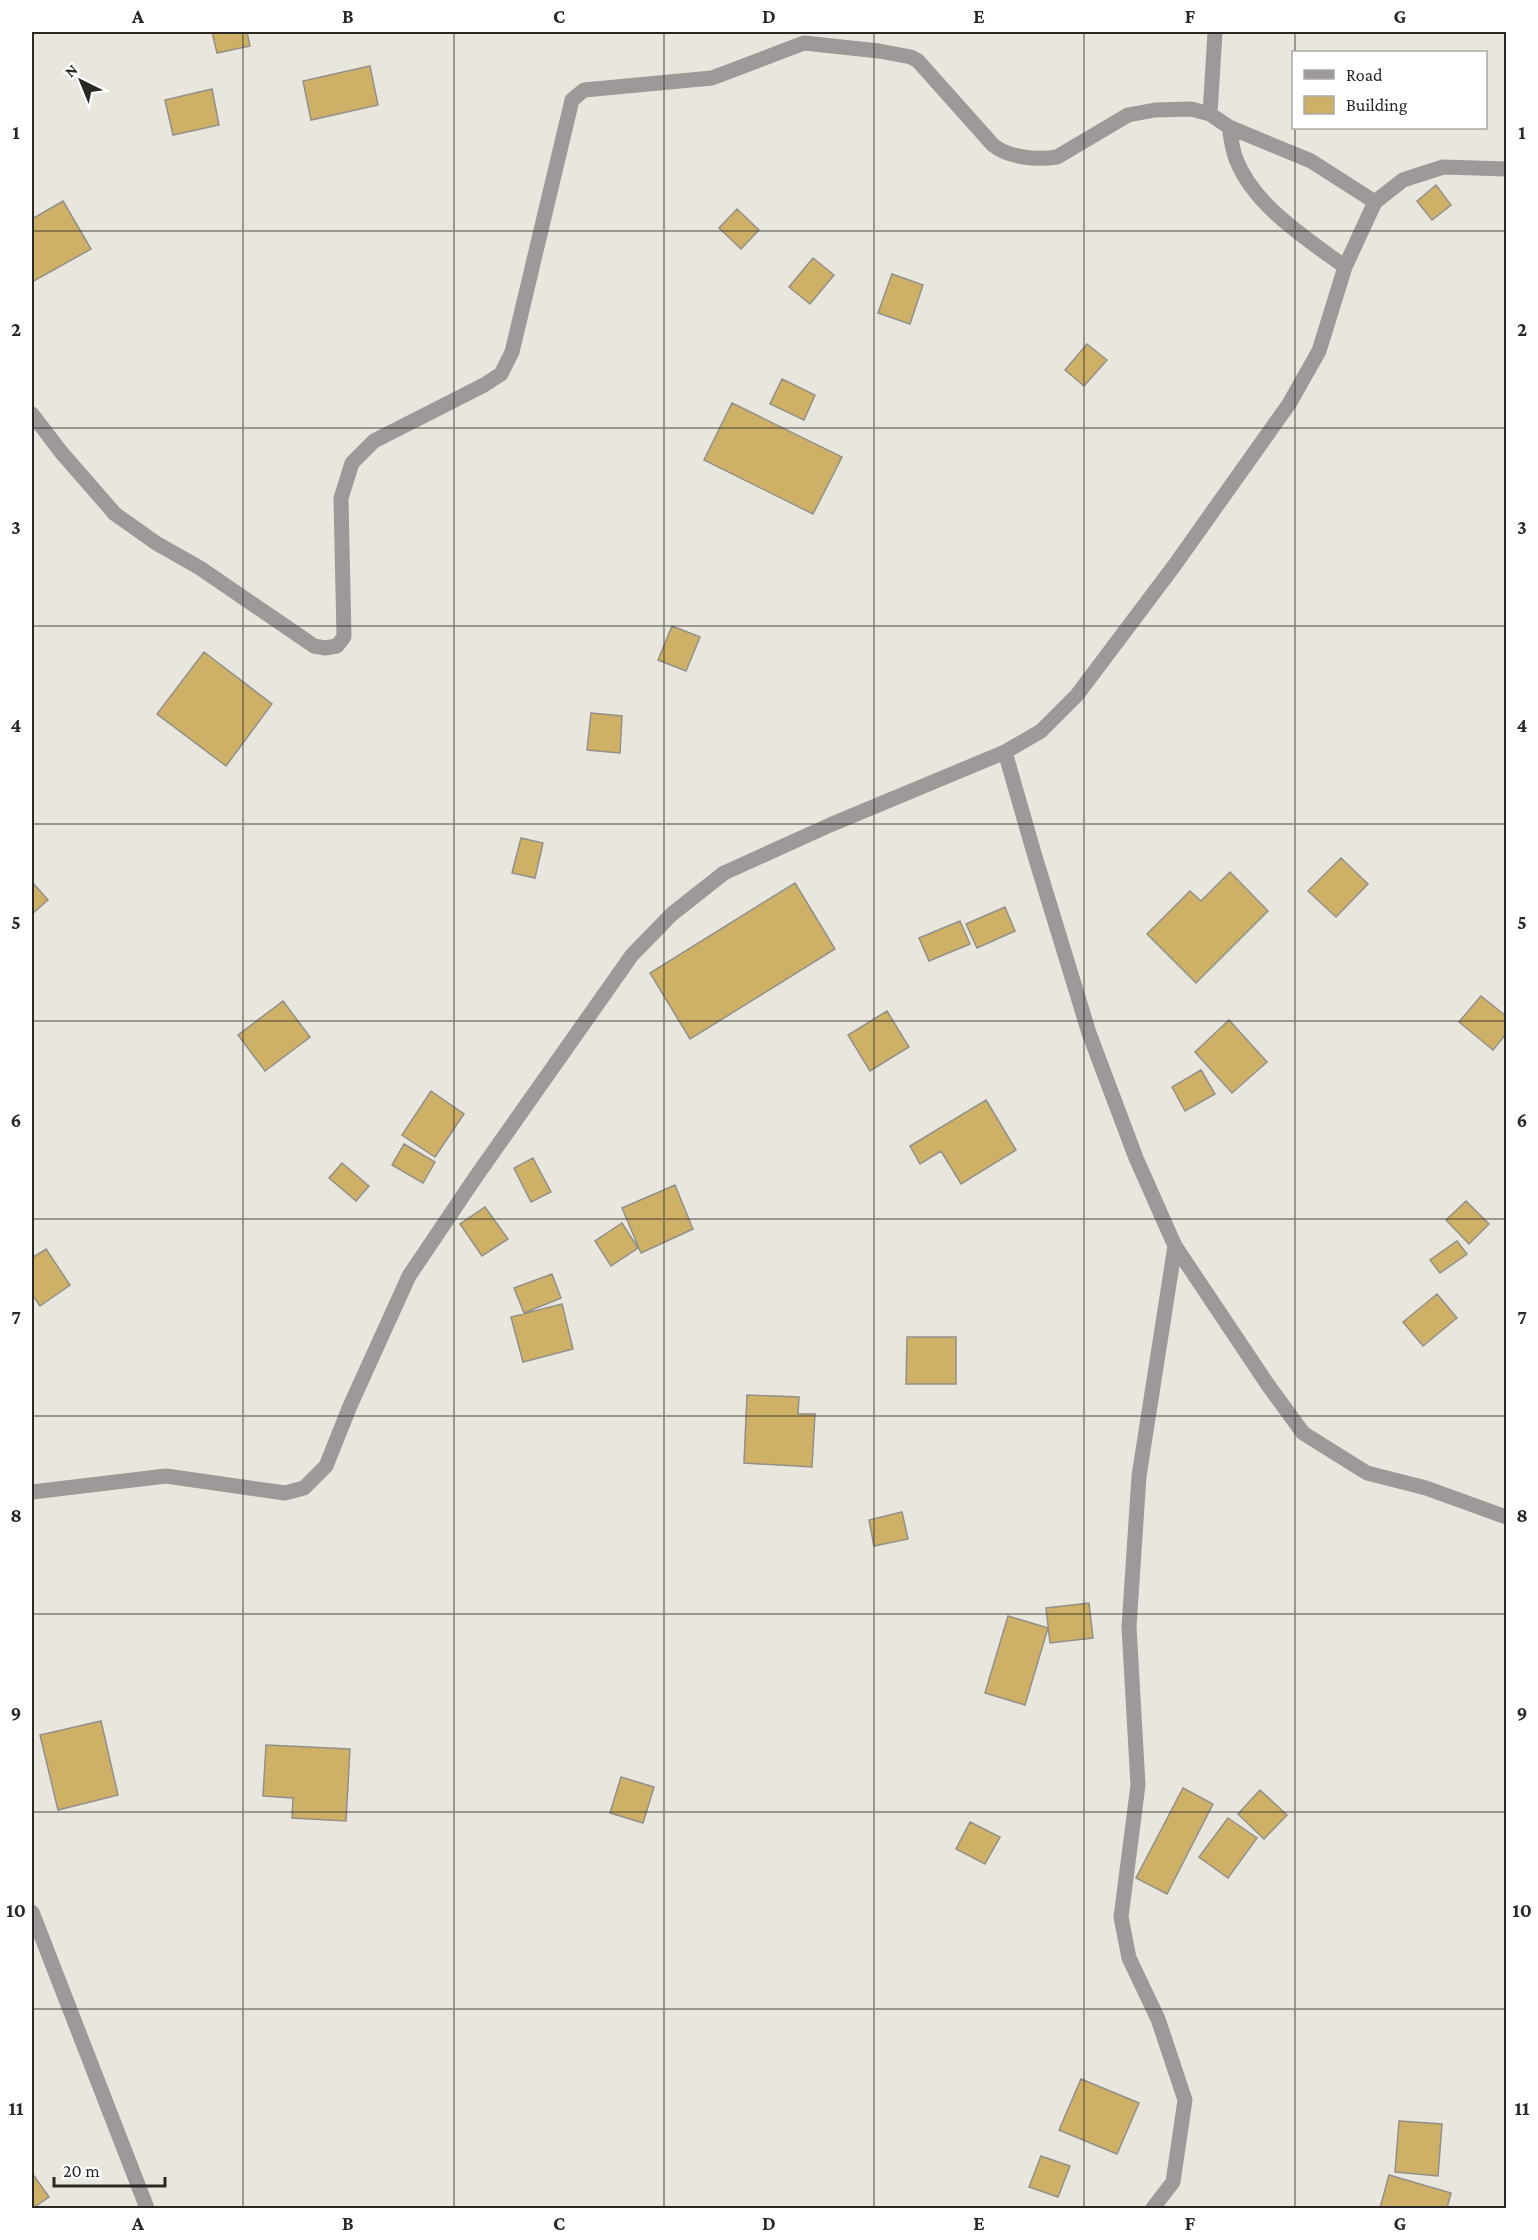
<svg xmlns="http://www.w3.org/2000/svg" width="1538" height="2240" font-family="'Crimson Pro',serif">
	<style>
		.building { fill: #ceb166; stroke: #939089; stroke-width: 1.5 }
		.lines { fill: none; stroke-linecap: round; stroke-linejoin: round }
		.minor { stroke: #9d9998; stroke-width: 15 }
		.grid { fill: none; stroke: #292825; stroke-width: 1.5; stroke-opacity: 0.55 }
		.neatline { fill: none; stroke: #292825; stroke-width: 2 }
		.grid-label { font-size: 20px; text-anchor: middle; font-weight: bold; fill: #292825 }
	</style>
	<rect width="100%" height="100%" fill="#e9e6de"/>
	<!-- building -->
	<path class="building" d="M212,32H247L250,46L217,53Z
		M370,66L378,105L311,120L303,81Z
		M212,89L219,125L173,135L165,100Z
		M1436,185L1451,205L1432,220L1417,201Z
		M63,201L91,249L32,282V219Z
		M737,209L759,230L741,249L719,228Z
		M813,258L834,275L810,304L789,287Z
		M892,274L923,285L910,324L878,313Z
		M1087,344L1107,360L1084,386L1065,370Z
		M782,379L815,395L804,420L770,404Z
		M732,403L842,457L813,514L704,460Z
		M672,626L700,637L686,671L658,660Z
		M204,652L272,704L226,766L157,714Z
		M591,713L622,716L620,753L587,750Z
		M521,838L543,843L535,878L512,873Z
		M1341,858L1368,884L1336,917L1308,891Z
		M1230,872L1268,911L1196,983L1147,934L1190,891L1201,901Z
		M32,882L48,900L32,914Z
		M795,883L835,949L690,1039L650,973Z
		M1005,907L1015,931L977,948L966,924Z
		M960,921L970,944L929,961L919,938Z
		M1481,996L1506,1016V1034L1493,1050L1459,1022Z
		M283,1001L310,1037L265,1071L238,1035Z
		M887,1011L909,1047L870,1071L848,1035Z
		M1229,1020L1267,1062L1232,1093L1195,1052Z
		M1201,1070L1215,1094L1185,1111L1172,1087Z
		M431,1091L464,1114L435,1157L402,1135Z
		M986,1100L1016,1150L961,1184L941,1151L920,1164L910,1146Z
		M404,1144L435,1162L423,1183L392,1165Z
		M533,1158L551,1192L531,1202L514,1168Z
		M342,1163L369,1186L356,1201L329,1178Z
		M675,1185L693,1229L641,1253L622,1208Z
		M1466,1201L1489,1224L1469,1244L1446,1220Z
		M485,1207L508,1239L482,1256L460,1224Z
		M622,1223L638,1248L611,1266L595,1241Z
		M1457,1241L1467,1254L1440,1273L1430,1260Z
		M46,1249L70,1285L40,1306L32,1294V1258Z
		M552,1274L561,1298L524,1313L514,1288Z
		M1437,1294L1457,1318L1423,1346L1403,1322Z
		M562,1304L573,1349L523,1362L511,1317Z
		M907,1337H956V1384H906Z
		M747,1395L799,1397L798,1414H815L812,1467L744,1463Z
		M902,1512L908,1539L874,1546L869,1520Z
		M1089,1603L1093,1638L1050,1643L1046,1608Z
		M1008,1616L1048,1628L1025,1705L985,1693Z
		M101,1721L118,1795L58,1810L40,1735Z
		M266,1745L350,1749L346,1821L292,1818L293,1798L263,1796Z
		M621,1777L654,1787L643,1823L610,1813Z
		M1183,1788L1213,1804L1167,1894L1136,1878Z
		M1260,1790L1287,1815L1264,1839L1238,1814Z
		M1228,1818L1257,1838L1228,1878L1199,1857Z
		M970,1822L1000,1837L985,1864L956,1849Z
		M1081,2079L1139,2103L1117,2154L1059,2130Z
		M1399,2121L1442,2124L1438,2176L1395,2172Z
		M1041,2156L1070,2166L1058,2197L1029,2187Z
		M32,2173L49,2197L33,2208H32Z
		M1389,2175L1451,2193L1447,2208H1380Z"/>
	<g class="lines">
		<!-- minor -->
		<path class="minor" d="M1210,114L1215,32
			M1229,127C1231,137 1232,149 1236,159C1254,206 1306,238 1345,267
			M32,414L61,452L115,514L156,543L200,568L314,646L325,648L337,646L344,637L341,498L352,463L374,441L484,385L501,374L512,352L572,100L584,90L712,78L804,43L879,51L911,57L918,61L993,145C1009,158 1037,160 1057,157L1128,115L1155,110L1191,109L1210,114L1229,127L1311,161L1375,202L1403,180L1443,167L1506,169
			M1005,752L1034,853L1089,1033L1136,1158L1175,1246L1268,1385L1303,1433L1367,1473L1426,1488L1506,1517
			M32,1492L166,1476L285,1493L304,1488L326,1466L350,1406L409,1276L475,1178L632,955L672,914L724,873L830,825L1005,752L1041,731L1077,695L1174,566L1289,404L1319,351L1345,267L1375,202
			M32,1912L147,2208
			M1153,2208L1173,2182L1185,2100L1158,2019L1129,1958L1121,1917L1138,1785L1129,1627L1139,1476L1175,1246"/>
	</g>
	<!-- grid -->
	<path class="grid" d="M243,32V2208M454,32V2208M664,32V2208M874,32V2208M1084,32V2208M1295,32V52M1295,128V2208M32,231H1506M32,428H1506M32,626H1506M32,824H1506M32,1021H1506M32,1219H1506M32,1416H1506M32,1614H1506M32,1812H1506M32,2009H1506"/>
	<!-- border -->
	<rect width="1538" height="2240" fill="none" stroke="#ffffff" stroke-width="66"/>
	<!-- legend -->
	<rect x="1292" y="51" width="195" height="78" fill="#ffffff" stroke="#a9a9a8" stroke-width="1.5"/>
	<rect x="1304" y="70" width="30" height="9" fill="#9d9998" stroke="#a9a9a8" stroke-width="1.5"/>
	<text x="1346" y="81" font-size="18" fill="#292825">Road</text>
	<rect x="1304" y="96" width="30" height="18" fill="#ceb166" stroke="#a9a9a8" stroke-width="1.5"/>
	<text x="1346" y="111" font-size="18" fill="#292825">Building</text>
	<!-- north arrow -->
	<g transform="translate(81 81) rotate(317)" stroke="#ffffff" stroke-width="4.5" paint-order="stroke">
	<path d="M0-4.5L10 22L0 15L-10 22Z" fill="#292825"/>
	<text y="-9" font-size="16" font-weight="bold" text-anchor="middle" fill="#292825">N</text>
	</g>
	<!-- scale -->
	<path d="M54 2177v9h111v-9" fill="none" stroke="#292825" stroke-width="3"/>
	<text x="63" y="2177" font-size="18" fill="#292825" stroke="#ffffff" stroke-width="4.5" paint-order="stroke">20 m</text>
	<rect x="33" y="33" width="1472" height="2174" class="neatline"/>
	<g class="grid-label">
		<text x="138" y="23">A</text>
		<text x="348" y="23">B</text>
		<text x="559" y="23">C</text>
		<text x="769" y="23">D</text>
		<text x="979" y="23">E</text>
		<text x="1190" y="23">F</text>
		<text x="1400" y="23">G</text>
		<text x="16" y="139">1</text>
		<text x="1522" y="139">1</text>
		<text x="16" y="336">2</text>
		<text x="1522" y="336">2</text>
		<text x="16" y="534">3</text>
		<text x="1522" y="534">3</text>
		<text x="16" y="732">4</text>
		<text x="1522" y="732">4</text>
		<text x="16" y="929">5</text>
		<text x="1522" y="929">5</text>
		<text x="16" y="1127">6</text>
		<text x="1522" y="1127">6</text>
		<text x="16" y="1324">7</text>
		<text x="1522" y="1324">7</text>
		<text x="16" y="1522">8</text>
		<text x="1522" y="1522">8</text>
		<text x="16" y="1720">9</text>
		<text x="1522" y="1720">9</text>
		<text x="16" y="1917">10</text>
		<text x="1522" y="1917">10</text>
		<text x="16" y="2115">11</text>
		<text x="1522" y="2115">11</text>
		<text x="138" y="2230">A</text>
		<text x="348" y="2230">B</text>
		<text x="559" y="2230">C</text>
		<text x="769" y="2230">D</text>
		<text x="979" y="2230">E</text>
		<text x="1190" y="2230">F</text>
		<text x="1400" y="2230">G</text>
	</g>
</svg>
